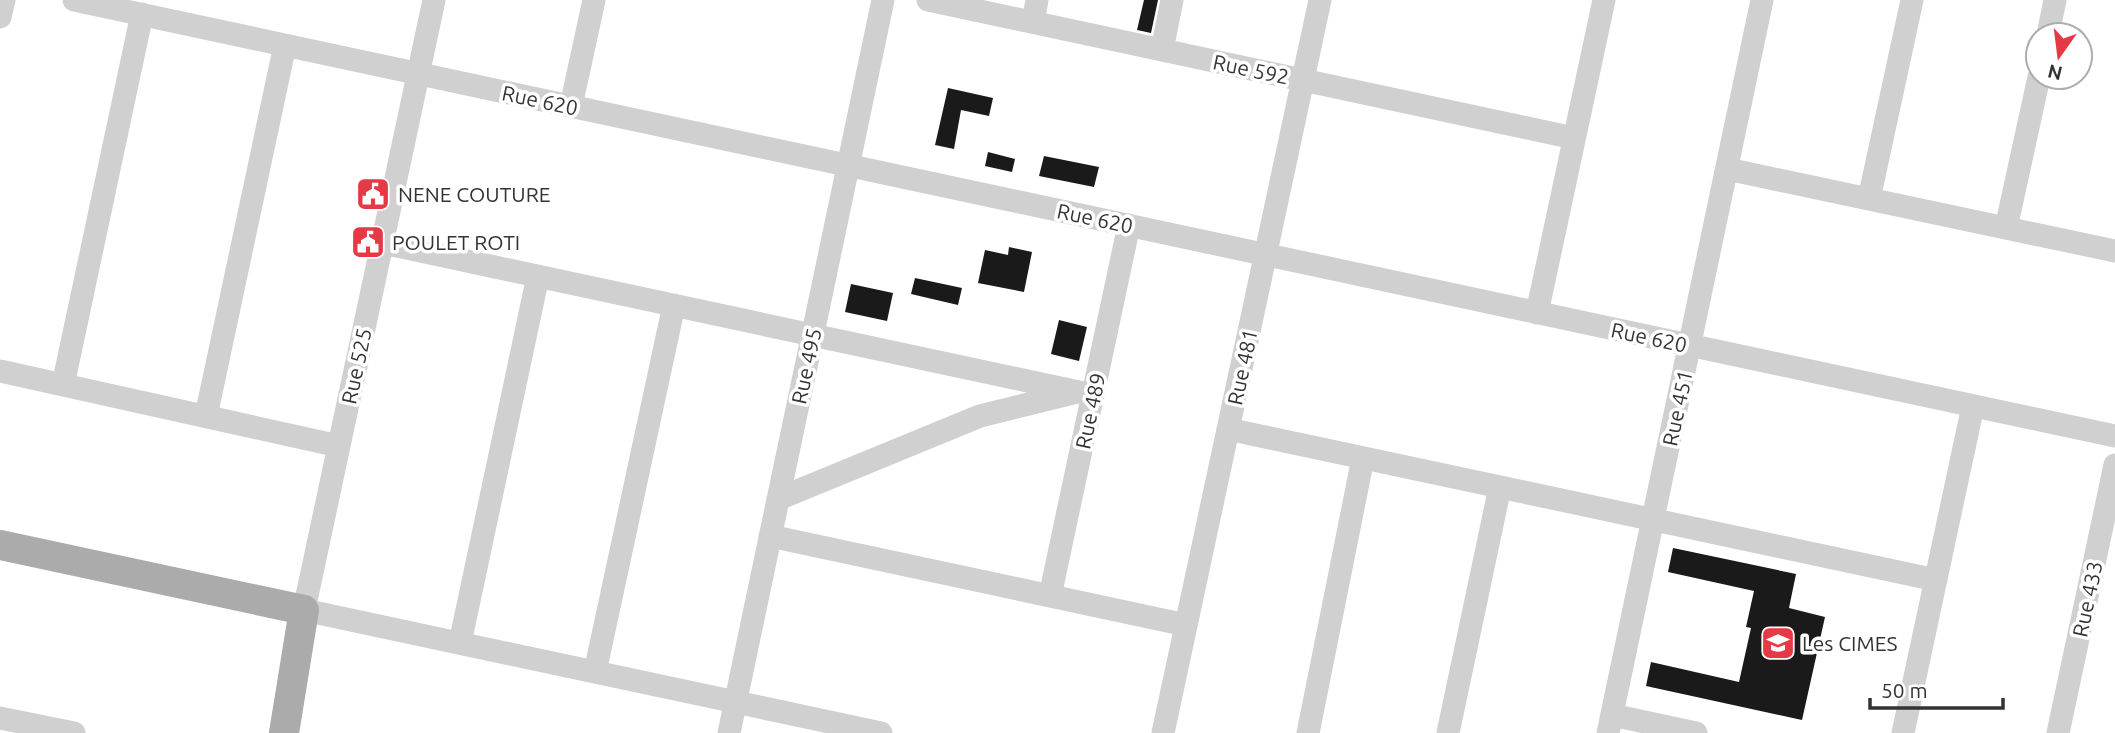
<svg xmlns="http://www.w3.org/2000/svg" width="2115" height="733" font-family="Ubuntu,sans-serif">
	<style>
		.building { fill: #1a1a1a }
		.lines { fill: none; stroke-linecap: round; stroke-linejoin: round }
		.minor { stroke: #d0d0d0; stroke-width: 23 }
		.major { stroke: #ababab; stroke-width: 30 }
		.labels { text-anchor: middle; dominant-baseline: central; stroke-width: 7; stroke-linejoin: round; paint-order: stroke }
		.street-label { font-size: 21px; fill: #333; stroke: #fff }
		.poi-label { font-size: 21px; fill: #333; stroke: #fff; text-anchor: start }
	</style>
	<rect width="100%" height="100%" fill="#fff"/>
	<!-- building -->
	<path class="building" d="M1144,0H1158L1151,33L1137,30Z
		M948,88L993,98L989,116L961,110L954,149L935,145Z
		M988,152L1015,159L1012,172L985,166Z
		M1044,156L1099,167L1094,187L1039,176Z
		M1009,247L1032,252L1024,292L978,283L985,250L1008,255Z
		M915,278L962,288L958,305L911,294Z
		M851,284L893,293L887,321L845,312Z
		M1059,320L1087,327L1079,361L1051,354Z
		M1673,548L1796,574L1789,608L1825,617L1802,720L1646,686L1651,662L1739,682L1751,628L1746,627L1754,591L1668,572Z"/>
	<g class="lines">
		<!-- minor -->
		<path class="minor" d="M74,0L2115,436
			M434,0L304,610L881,733
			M928,0L1574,138
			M0,17L4,0
			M1033,22L1037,0
			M2048,35L2055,0
			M1162,50L1172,0
			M571,106L594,0
			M1727,169L2115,251
			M1869,199L1912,0
			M2006,228L2039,77
			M383,243L1093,395
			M1537,313L1604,0
			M0,371L339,446
			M63,385L142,14
			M206,416L285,45
			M1228,429L1936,580
			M778,499L980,416L1077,392
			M770,536L1186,625
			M1050,596L1129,225
			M460,643L538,276
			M595,672L674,305
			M1612,715L1696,733
			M0,718L74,733
			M729,733L883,0
			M1163,733L1320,0
			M1308,733L1363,458
			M1448,733L1500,487
			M1608,733L1762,0
			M1903,733L1973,406
			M2058,733L2115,465"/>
		<!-- major -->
		<path class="major" d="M0,545L304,610L284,733"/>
	</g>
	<!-- icons -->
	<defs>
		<g id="civic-square" transform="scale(1.75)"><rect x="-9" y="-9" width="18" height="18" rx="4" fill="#e63946" stroke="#fff"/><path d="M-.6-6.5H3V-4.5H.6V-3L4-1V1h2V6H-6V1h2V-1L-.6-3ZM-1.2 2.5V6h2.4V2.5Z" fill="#fff"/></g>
		<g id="school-square" transform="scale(1.75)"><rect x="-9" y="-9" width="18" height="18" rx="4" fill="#e63946" stroke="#fff"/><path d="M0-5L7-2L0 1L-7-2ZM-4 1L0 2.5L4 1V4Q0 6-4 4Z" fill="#fff"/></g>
	</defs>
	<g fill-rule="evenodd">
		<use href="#civic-square" x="373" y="194"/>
		<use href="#civic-square" x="368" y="242"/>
		<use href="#school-square" x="1778" y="643"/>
	</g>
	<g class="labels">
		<!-- street labels -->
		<g class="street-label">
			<text transform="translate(1251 69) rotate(12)">Rue 592</text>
			<text transform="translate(540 100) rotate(12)">Rue 620</text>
			<text transform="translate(1095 218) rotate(12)">Rue 620</text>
			<text transform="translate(1649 337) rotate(12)">Rue 620</text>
			<text transform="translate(356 366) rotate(-78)">Rue 525</text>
			<text transform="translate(806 366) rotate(-78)">Rue 495</text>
			<text transform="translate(1242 367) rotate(-78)">Rue 481</text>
			<text transform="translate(1677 408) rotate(-78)">Rue 451</text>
			<text transform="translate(1090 411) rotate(-78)">Rue 489</text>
			<text transform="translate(2087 599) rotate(-78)">Rue 433</text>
		</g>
		<!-- poi labels -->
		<g class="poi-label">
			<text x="398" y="194">NENE COUTURE</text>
			<text x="392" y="242">POULET ROTI</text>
			<text x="1802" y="643">Les CIMES</text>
		</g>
	</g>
	<!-- north arrow -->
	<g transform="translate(2059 56) rotate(194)"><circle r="33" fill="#ffffff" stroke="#adadad" stroke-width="2"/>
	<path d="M0-5L12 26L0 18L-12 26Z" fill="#e63946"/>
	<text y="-10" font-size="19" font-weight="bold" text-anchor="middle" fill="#333333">N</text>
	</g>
	<!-- scale -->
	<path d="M1870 698v10h133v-10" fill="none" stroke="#333333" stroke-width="3.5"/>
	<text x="1881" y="698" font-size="21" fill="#333333" stroke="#ffffff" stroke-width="5" paint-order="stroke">50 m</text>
</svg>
